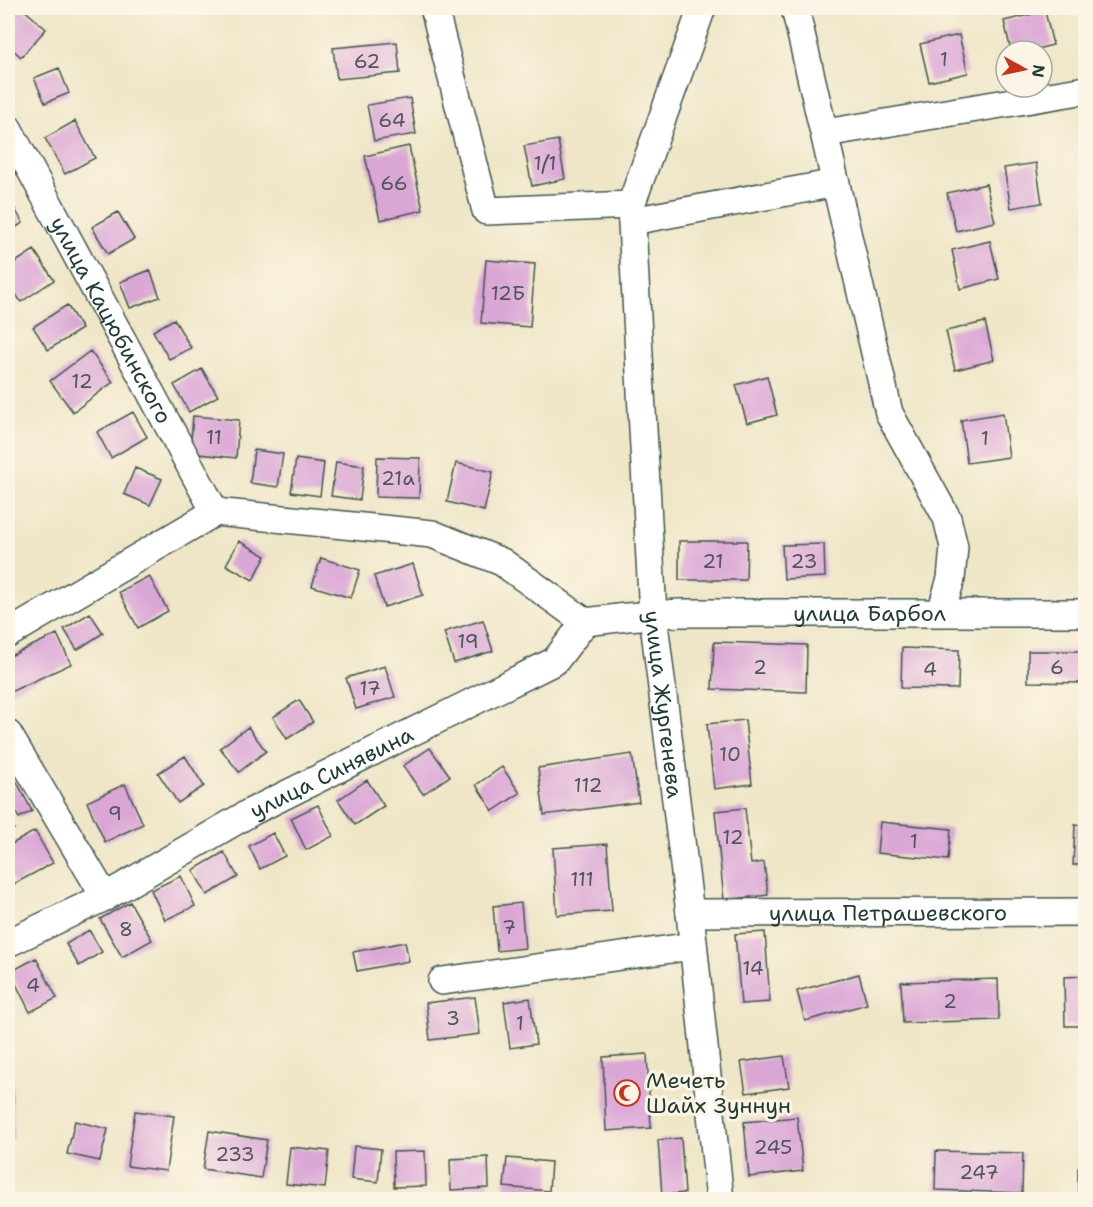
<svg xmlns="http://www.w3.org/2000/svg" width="1093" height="1207" font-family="'Shantell Sans',sans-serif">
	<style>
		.building { fill: #daa6d6 }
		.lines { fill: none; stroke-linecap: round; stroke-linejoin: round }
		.minor-casing { stroke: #3e564a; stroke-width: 30 }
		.minor { stroke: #fff; stroke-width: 27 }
		.labels { text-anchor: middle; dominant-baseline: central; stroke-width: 6; stroke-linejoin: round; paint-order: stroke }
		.number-label { font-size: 20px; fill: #4e575c }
		.street-label { font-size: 22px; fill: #1f3d34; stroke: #fcf5e5 }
		.poi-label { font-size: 22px; fill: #1f3d34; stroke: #fcf5e5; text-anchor: start }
	</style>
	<rect width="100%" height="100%" fill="#fcf5e5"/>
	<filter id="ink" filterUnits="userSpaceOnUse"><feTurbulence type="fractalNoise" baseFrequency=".0167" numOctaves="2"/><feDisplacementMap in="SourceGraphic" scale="12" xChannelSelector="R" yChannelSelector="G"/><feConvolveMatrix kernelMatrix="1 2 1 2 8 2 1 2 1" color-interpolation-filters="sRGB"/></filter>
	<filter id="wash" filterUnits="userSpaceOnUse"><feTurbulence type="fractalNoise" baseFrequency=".008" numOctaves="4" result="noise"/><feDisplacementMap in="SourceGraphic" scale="24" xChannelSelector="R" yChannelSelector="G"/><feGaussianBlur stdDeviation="1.35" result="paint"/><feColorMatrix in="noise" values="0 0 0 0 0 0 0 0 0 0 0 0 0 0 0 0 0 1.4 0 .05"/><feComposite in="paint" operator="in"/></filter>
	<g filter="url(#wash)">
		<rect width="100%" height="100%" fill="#efe6c7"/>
		<g id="blocks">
			<!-- building -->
			<path class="building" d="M18,8H22L46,29L21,57L8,45V19Z
				M1045,11L1053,45L1029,51H1011L1004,21Z
				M959,35L968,73L929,82L920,44Z
				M397,42L400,73L337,79L333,48Z
				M59,68L69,93L45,103L34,78Z
				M410,98L416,134L374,141L367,105Z
				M75,121L95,158L65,174L45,138Z
				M558,140L565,179L532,186L524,146Z
				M409,146L423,210L380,220L365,156Z
				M1036,163L1042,203L1011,208L1004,168Z
				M986,184L995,222L956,231L947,193Z
				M8,197L23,223L8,232Z
				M118,212L134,239L108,254L92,227Z
				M990,241L999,279L960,289L952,250Z
				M34,250L54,280L21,302L8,282V267Z
				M486,260L535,264L530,327L481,323Z
				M150,270L160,297L130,308L120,282Z
				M67,305L82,329L48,350L33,327Z
				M174,319L191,348L169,359L153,331Z
				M985,322L994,360L955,370L946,331Z
				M90,351L113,382L73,412L50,381Z
				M202,369L218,396L189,412L174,385Z
				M767,376L777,415L747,423L736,385Z
				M133,412L147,437L111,458L97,432Z
				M1003,413L1009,457L967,463L961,420Z
				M193,416L239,420L236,458L190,453Z
				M254,450L283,454L278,487L250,483Z
				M377,457L420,458L419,498L376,497Z
				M296,459L324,463L320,496L291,492Z
				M336,462L364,466L360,500L331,496Z
				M456,463L493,472L484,511L447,502Z
				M135,468L162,479L150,505L124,494Z
				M239,541L266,556L253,580L226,565Z
				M679,541H747L746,580H679Z
				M824,544L825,577L784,579L782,545Z
				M321,558L360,570L351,598L312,586Z
				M413,564L423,595L384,607L374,576Z
				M149,576L168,611L138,628L119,592Z
				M90,613L103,633L77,650L64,629Z
				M483,620L493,651L454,663L444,632Z
				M57,634L71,664L8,693V657Z
				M714,642L807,645L806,692L712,689Z
				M902,648L959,650L958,689L901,688Z
				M1028,651H1086V683L1028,682Z
				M385,666L395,697L356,709L346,678Z
				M299,700L313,722L287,739L273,717Z
				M745,720L752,784L714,789L707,724Z
				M248,727L266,751L239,772L220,748Z
				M430,748L450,776L423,794L403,766Z
				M632,754L639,802L544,815L538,768Z
				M185,756L204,786L178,803L158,773Z
				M502,767L520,793L493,811L476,785Z
				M367,780L384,806L355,825L338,800Z
				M17,782L32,811L19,818L8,797V787Z
				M125,784L143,824L105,842L87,802Z
				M318,805L333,836L306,850L291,818Z
				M745,808L751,864L764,862L768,895L724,900L715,811Z
				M8,815L14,829L8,832Z
				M880,822L951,829L948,860L877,853Z
				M1075,825L1086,826V865H1073Z
				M35,831L53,863L14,884L8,871V846Z
				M273,833L285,856L260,869L249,846Z
				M607,844L612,911L557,915L553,848Z
				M224,852L238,877L207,895L193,870Z
				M181,876L195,906L165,920L151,890Z
				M130,902L152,940L122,957L100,919Z
				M521,903L525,948L497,951L493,906Z
				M89,930L102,952L79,966L66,944Z
				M765,932L770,1002L741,1004L735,934Z
				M405,942L409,961L357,971L353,952Z
				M36,958L57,998L30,1012L10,972Z
				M859,974L867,1004L805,1021L797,991Z
				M1086,976V1026H1065L1064,977Z
				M998,979L999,1020L903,1023L901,982Z
				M475,997L480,1034L430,1040L426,1003Z
				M530,998L536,1044L510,1048L504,1002Z
				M647,1054L651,1128L606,1131L603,1057Z
				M784,1056L789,1087L746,1093L741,1062Z
				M8,1078H12L14,1139H8Z
				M135,1111L174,1116L166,1171L127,1166Z
				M797,1117L803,1171L749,1177L744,1122Z
				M75,1121L108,1129L100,1161L67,1154Z
				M209,1131L267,1140L261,1178L203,1169Z
				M681,1138L685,1193L662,1195L658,1140Z
				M354,1146L381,1149L378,1182L351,1179Z
				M290,1147L329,1151L325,1188L286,1184Z
				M425,1151L426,1186L394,1187L393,1152Z
				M936,1151L1023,1153L1022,1193L935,1190Z
				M488,1157L489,1188L451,1190L450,1159Z
				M507,1158L551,1162L549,1191L504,1187Z
				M1078,1168H1086V1197H1078Z"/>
		</g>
	</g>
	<g filter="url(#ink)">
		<use href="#blocks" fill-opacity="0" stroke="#3e564a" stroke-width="1.5"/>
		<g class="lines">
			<!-- minor casing -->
			<g class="minor-casing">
				<g id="minor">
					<path d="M434,8L486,211L631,205"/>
					<path id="s1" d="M702,8L631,205L653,615L690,913L720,1200"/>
					<path d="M795,8L889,413L947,518L954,547L951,579L941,612"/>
					<path id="s2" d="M8,128L215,512"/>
					<path d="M825,133L1086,90"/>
					<path d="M632,221L836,183"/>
					<path d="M8,634L215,512L432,534L502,562L585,622"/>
					<path d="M8,734L105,897"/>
					<path id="s3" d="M690,913L1086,912"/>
					<path id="s4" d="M8,943L105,897L251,812L555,661L585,622L627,617L679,613H1086"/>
					<path d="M442,981L693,946"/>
				</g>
			</g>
			<!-- minor -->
			<use href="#minor" class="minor"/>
		</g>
	</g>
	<!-- icons -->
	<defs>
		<g id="mosque-ring" transform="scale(1.35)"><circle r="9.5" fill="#fcf5e5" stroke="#c8321e" stroke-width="1.5"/><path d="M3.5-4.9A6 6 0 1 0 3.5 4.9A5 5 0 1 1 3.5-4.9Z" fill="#c8321e"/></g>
	</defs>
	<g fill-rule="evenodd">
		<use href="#mosque-ring" x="627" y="1093"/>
	</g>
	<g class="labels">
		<!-- number labels -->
		<g class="number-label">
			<text x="944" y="59">1</text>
			<text x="367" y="61">62</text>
			<text x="392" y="120">64</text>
			<text x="545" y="163">1/1</text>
			<text x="394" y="183">66</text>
			<text x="508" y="293">12Б</text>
			<text x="82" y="381">12</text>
			<text x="214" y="437">11</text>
			<text x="985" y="438">1</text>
			<text x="398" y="478">21а</text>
			<text x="713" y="561">21</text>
			<text x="804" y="561">23</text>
			<text x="468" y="641">19</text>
			<text x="760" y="667">2</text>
			<text x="1057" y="667">6</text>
			<text x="930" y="669">4</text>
			<text x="370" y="688">17</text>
			<text x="730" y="754">10</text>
			<text x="588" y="785">112</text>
			<text x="115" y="813">9</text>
			<text x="733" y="837">12</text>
			<text x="914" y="841">1</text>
			<text x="582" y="879">111</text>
			<text x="509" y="927">7</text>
			<text x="126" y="929">8</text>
			<text x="753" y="968">14</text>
			<text x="33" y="985">4</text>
			<text x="950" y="1001">2</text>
			<text x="453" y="1018">3</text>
			<text x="520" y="1023">1</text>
			<text x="773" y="1147">245</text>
			<text x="235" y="1154">233</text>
			<text x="979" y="1172">247</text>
		</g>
		<!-- street labels -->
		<g class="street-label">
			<text stroke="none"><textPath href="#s2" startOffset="218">улица Кацюбинского</textPath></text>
			<text stroke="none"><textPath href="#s4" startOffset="950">улица Барбол</textPath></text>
			<text stroke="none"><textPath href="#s1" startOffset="710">улица Жургенева</textPath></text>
			<text stroke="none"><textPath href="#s4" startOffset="366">улица Синявина</textPath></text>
			<text stroke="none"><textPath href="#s3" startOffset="198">улица Петрашевского</textPath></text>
		</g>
		<!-- poi labels -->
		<g class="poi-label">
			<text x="646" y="1080">Мечеть<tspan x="646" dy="25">Шайх Зуннун</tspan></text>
		</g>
	</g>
	<!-- margin -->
	<rect width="1093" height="1207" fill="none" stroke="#fcf5e5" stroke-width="30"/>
	<!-- north arrow -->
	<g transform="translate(1024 69) rotate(98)"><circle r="28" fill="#fcf5e5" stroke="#a4ab9e" stroke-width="1.5"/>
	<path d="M0-4.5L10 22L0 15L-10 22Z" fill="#c8321e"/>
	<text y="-9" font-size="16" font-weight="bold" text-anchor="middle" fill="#1f3d34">N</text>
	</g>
</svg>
